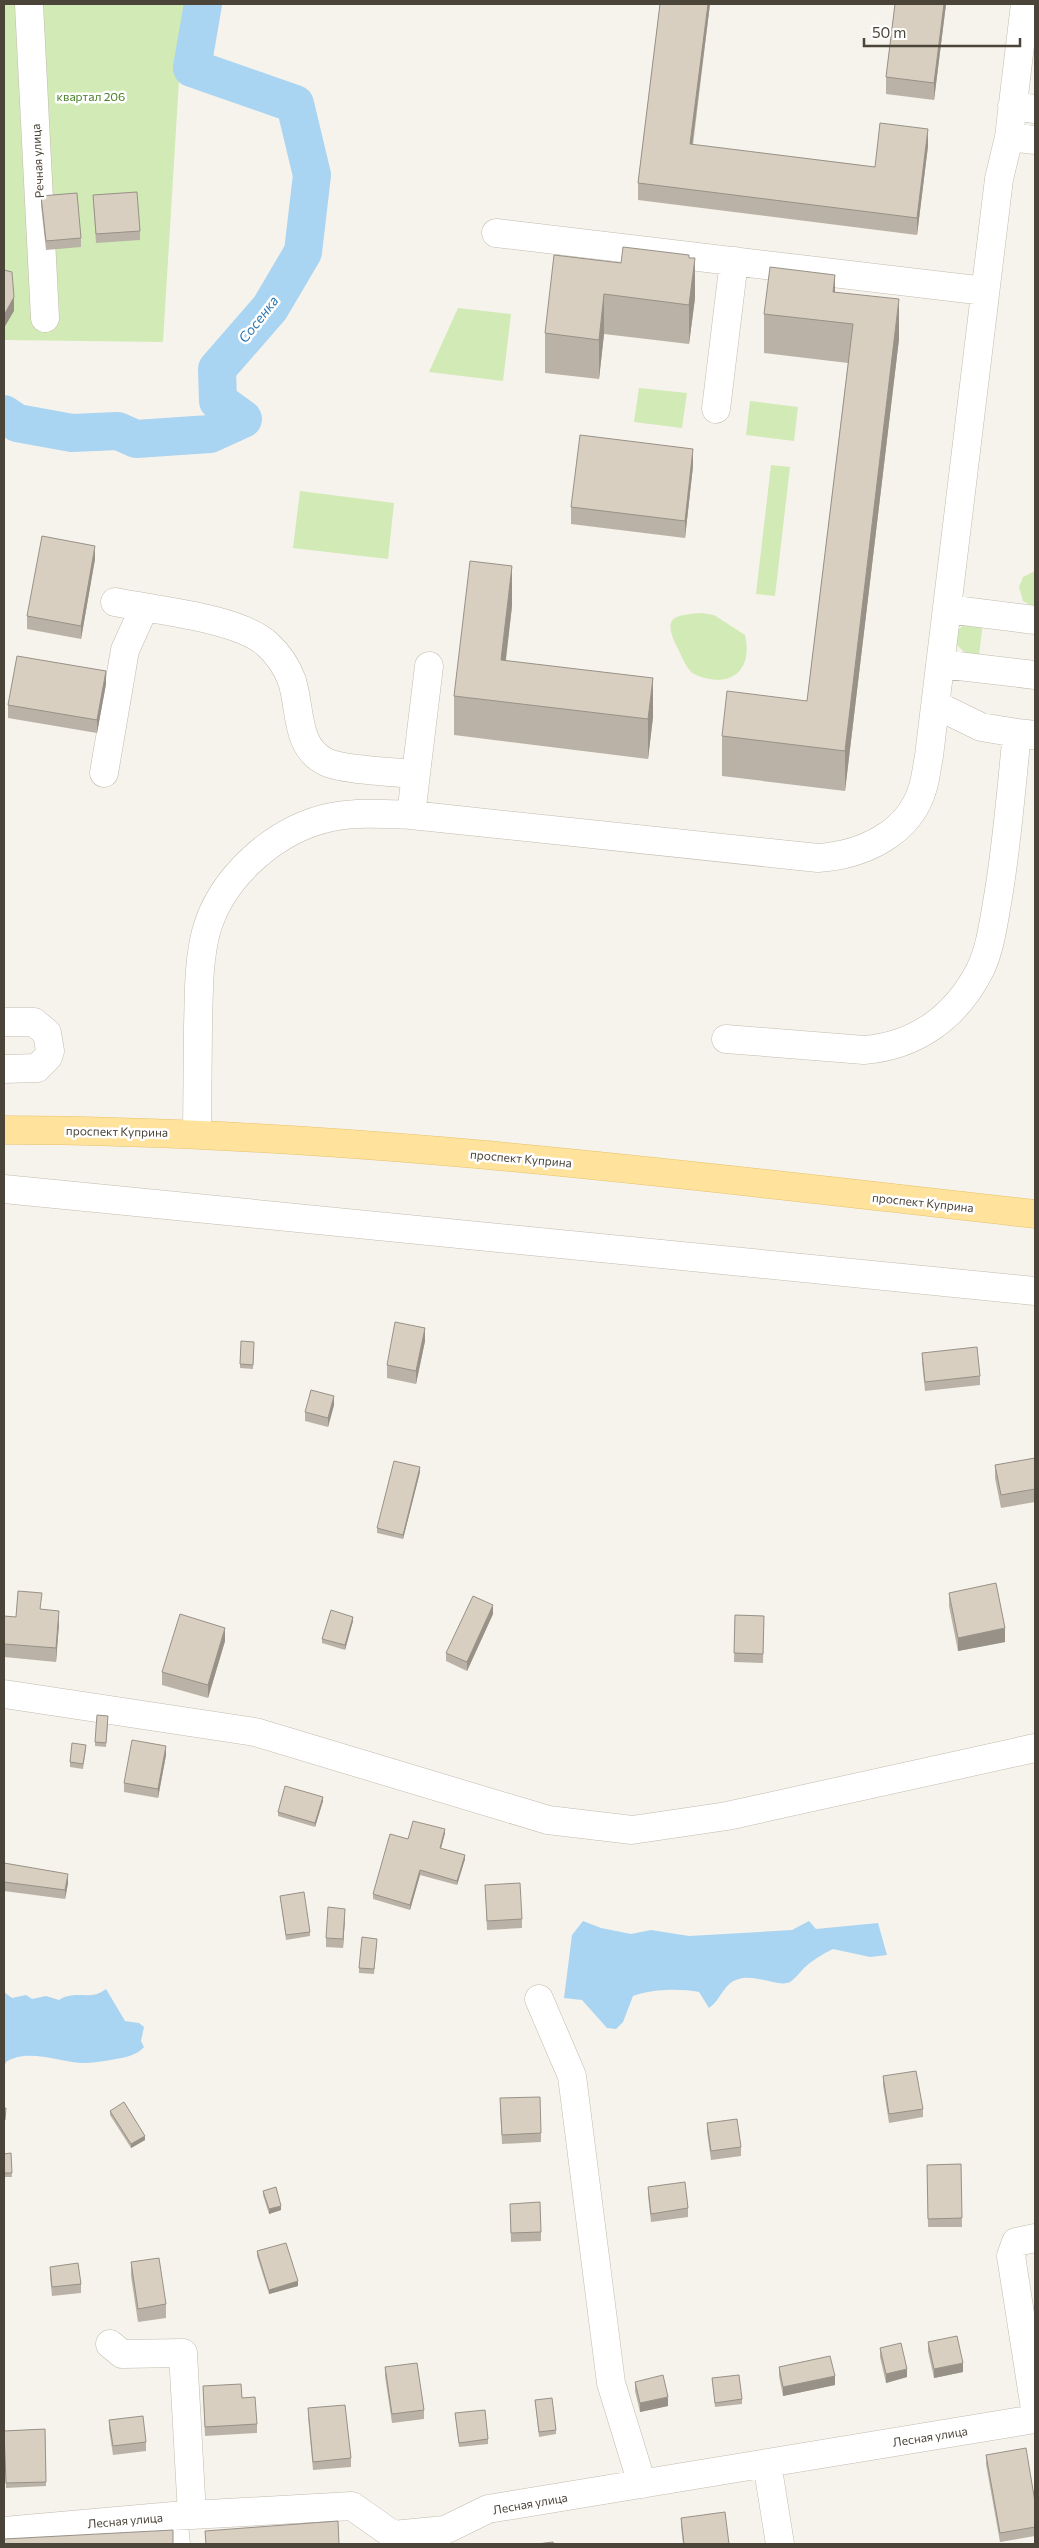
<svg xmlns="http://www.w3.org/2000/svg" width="1039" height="2548" font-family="Commissioner,sans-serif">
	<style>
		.green { fill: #d2eab5 }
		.water { fill: #a9d4f2 }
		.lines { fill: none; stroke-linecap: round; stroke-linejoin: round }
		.river { stroke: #a9d4f2; stroke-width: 38 }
		.minor-casing { stroke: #c2bbae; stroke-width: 29 }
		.major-casing { stroke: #e6c16a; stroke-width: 29 }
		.minor { stroke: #fff; stroke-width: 28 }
		.major { stroke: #ffe39c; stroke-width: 28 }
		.wall { fill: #bab2a6 }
		.shaded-wall { fill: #979187 }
		.building { fill: #d8cfc1; stroke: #979187 }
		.labels { text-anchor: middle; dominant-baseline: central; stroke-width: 5; stroke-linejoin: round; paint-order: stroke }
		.park-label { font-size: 12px; fill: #4a7f2a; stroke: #fff }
		.street-label { font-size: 12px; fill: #4b4439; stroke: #fff }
		.water-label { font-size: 14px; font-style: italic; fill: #2e7ab2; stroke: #fff }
	</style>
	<rect width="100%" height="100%" fill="#f6f3ec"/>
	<!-- green -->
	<path class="green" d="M4,4H192L183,15L163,342L4,340Z
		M458,308L511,314L503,381L429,372Z
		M639,388L687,393L682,428L634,422Z
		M750,401L798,407L794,441L746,435Z
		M771,465L790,467L775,596L756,594Z
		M300,491L394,503L388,559L293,548Z
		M1035,571L1034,607L1023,601L1019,587L1023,577Z
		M702,613L714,615L745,635C754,674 726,690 692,673C686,667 682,657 678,649C663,619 670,615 702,613Z
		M983,621L979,656L965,653L957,645V631L967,622Z"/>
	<!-- water -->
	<path class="water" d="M583,1921L601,1928L631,1934L651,1930L689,1936L792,1930L809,1921L816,1929L878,1923L887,1955L870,1957L833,1949C822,1954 813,1960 804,1968C800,1972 795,1979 790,1982C777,1988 754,1972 736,1980C723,1985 720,2001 709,2008L699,1992C680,1988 651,1989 633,1996L623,2022L616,2029L607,2028L582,2000L564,1998L572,1935Z
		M106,1989L125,2021L139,2023L144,2027L141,2041L144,2047C137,2055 127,2057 116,2059C105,2061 93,2063 82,2063C57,2062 29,2048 6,2062L4,2067V1992L12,1998L26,1995L32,1999L46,1996L59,2000C77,1989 89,2002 106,1989Z"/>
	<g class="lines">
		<!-- river -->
		<path class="river" d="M4,414L17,423L72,433L118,431L136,439L210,434L243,419L218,401L217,369L270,308L303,252L312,175L295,104L192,68L203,4"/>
		<!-- minor casing -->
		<g class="minor-casing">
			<path id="minor" d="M29,4L45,318
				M1012,106L1035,109
				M1009,137L1035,140
				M496,233L985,291
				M716,409L734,261
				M115,602C154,610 239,618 267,644C278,654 287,667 292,681C301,709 295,747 326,762C342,770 395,772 416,774
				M947,609L1035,620
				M941,664L1035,675
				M936,705L981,727L1017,733
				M104,773L125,650L144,608
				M411,815L429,666
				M4,1022H34L47,1033L50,1051L48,1057L37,1068L4,1069
				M726,1039L864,1050C916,1046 956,1017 980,970C990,949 993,926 997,903C1007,847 1011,790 1017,733L1035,735
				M197,1133C197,1098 198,1062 198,1027C199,995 198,963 206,932C221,877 276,828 332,817C358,812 385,814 411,815L818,858C862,855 910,834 923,787C926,777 927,766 929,756L999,179L1009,137L1025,4
				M4,1189L1035,1291
				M4,1694L255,1732L548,1820L632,1830L727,1816L1035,1748
				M539,1999L572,2076L611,2383L642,2484
				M1035,2238L1016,2242L1011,2256L1035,2409
				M110,2344L122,2354L183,2353L192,2515
				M767,2463L780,2544
				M173,2516L176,2544
				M4,2531L173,2516L352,2506L393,2535L445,2530L488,2509L1035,2419"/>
		</g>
		<!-- major casing -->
		<g class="major-casing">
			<path id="major" d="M4,1130C349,1131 692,1176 1035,1214"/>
		</g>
		<!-- minor -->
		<use href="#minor" class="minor"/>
		<!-- major -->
		<use href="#major" class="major"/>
	</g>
	<!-- wall -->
	<path class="wall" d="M660,4H710L693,145L875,167L928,146L917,235L638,200V183Z
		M895,4H946L934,100L886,94V77Z
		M93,195L140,231V240L96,243Z
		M41,196L81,238V247L46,250L41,205Z
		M689,258L695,298L689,344L604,334L599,379L545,373V333L621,263Z
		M835,292L899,339L845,791L722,776V736L807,701L848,363L764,353V314Z
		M693,466L685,538L571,524V507Z
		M95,559L81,639L27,629V616Z
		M512,606L506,660L653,717L648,759L454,735V696Z
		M106,684L97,733L8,718V705Z
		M425,1341L416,1384L387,1378V1365Z
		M254,1346L253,1369L240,1368V1364Z
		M922,1353L980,1376V1385L925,1391L922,1362Z
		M334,1405L328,1427L305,1421V1412Z
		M1035,1458V1502L1001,1508L995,1478V1465Z
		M420,1472L403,1539L377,1533V1528Z
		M949,1593L1005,1642L958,1651L949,1606Z
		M41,1609L59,1624L56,1662L4,1657V1616L16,1617Z
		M493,1614L467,1671L446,1661V1653Z
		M735,1615L764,1616L763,1663L734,1662Z
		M353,1621L345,1650L322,1643V1639Z
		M225,1641L208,1698L162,1685V1672Z
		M108,1721L106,1747L95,1746V1742Z
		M86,1749L83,1769L70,1767V1762Z
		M166,1755L158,1798L124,1792V1783Z
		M323,1801L315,1827L278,1816V1812Z
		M445,1833L441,1848L465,1859L457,1885L420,1875L410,1910L373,1899V1894L408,1839Z
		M4,1863L68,1883L65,1899L4,1891Z
		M485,1885L522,1919V1928L487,1930Z
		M280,1896L310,1932V1936L286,1940Z
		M345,1918L343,1948L326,1947V1938Z
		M377,1943L374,1974L359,1973V1968Z
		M883,2076L923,2109V2117L889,2123L883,2085Z
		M500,2107L541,2133V2142L502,2144Z
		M110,2111L145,2140L131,2148L110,2115Z
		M707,2123L741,2147V2156L711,2160L707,2132Z
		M11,2153L12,2177H4V2154Z
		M961,2164L962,2227H928L927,2165Z
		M648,2187L688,2208V2217L651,2222L648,2196Z
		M263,2191L281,2210L269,2214L263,2195Z
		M510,2212L541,2232V2241L511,2242Z
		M257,2251L298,2286L269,2294L257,2256Z
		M131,2262L166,2304V2318L138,2322L131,2276Z
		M50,2267L81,2284V2293L52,2296L50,2276Z
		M928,2342L963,2372L934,2378L928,2351Z
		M880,2348L907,2377L886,2383L880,2357Z
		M385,2367L424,2410V2419L392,2423L385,2376Z
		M779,2367L835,2385L783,2396L779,2376Z
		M712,2378L742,2399V2404L715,2407Z
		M635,2382L668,2406L640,2412L635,2391Z
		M203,2386L242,2398L257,2424V2433L205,2436Z
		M535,2400L556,2430V2434L539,2437Z
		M308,2408L351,2458V2467L313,2470L308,2417Z
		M455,2413L488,2439V2444L459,2447Z
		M109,2420L146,2442V2451L113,2455L109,2429Z
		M45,2429L46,2486L6,2488L4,2431Z
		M986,2455L1035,2502V2536L1000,2542L986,2464Z
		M681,2518L729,2544H683L681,2526Z"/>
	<!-- shaded-wall -->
	<path class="shaded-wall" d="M708,4H710L690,161V144Z
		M944,4H946L934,100V83Z
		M928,129V146L917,235V218Z
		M695,258V298L689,344V305Z
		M835,275V315L833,292Z
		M604,294V334L599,379V340Z
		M14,297V311L4,328V315Z
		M899,299V339L845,791V751Z
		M693,449V466L685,538V521Z
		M95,546V559L81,639V626Z
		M512,566V606L501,699V660Z
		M106,671V684L97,733V720Z
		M653,678V717L648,759V719Z
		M425,1328V1341L416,1384V1371Z
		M334,1396V1405L328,1427V1418Z
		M420,1467V1472L403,1539V1535Z
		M493,1605V1614L467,1671V1662Z
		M59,1611V1624L56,1662V1648Z
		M353,1617V1621L345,1650V1645Z
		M225,1628V1641L208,1698V1685Z
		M1005,1628V1642L958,1651V1638Z
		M166,1746V1755L158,1798V1789Z
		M323,1797V1801L315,1827V1823Z
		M445,1829V1833L440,1852V1848Z
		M465,1855V1859L457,1885V1881Z
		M420,1870V1875L410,1910V1905Z
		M68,1874V1883L65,1899V1890Z
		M345,1909V1918L343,1948V1939Z
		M145,2136V2140L131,2148V2144Z
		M281,2206V2210L269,2214V2209Z
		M298,2281V2286L269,2294V2290Z
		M963,2363V2372L934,2378V2369Z
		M907,2369V2377L886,2383V2374Z
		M835,2376V2385L783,2396V2387Z
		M668,2397V2406L640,2412V2403Z"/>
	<!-- building -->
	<path class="building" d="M660,4H708L690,144L875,167L880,123L928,129L917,218L638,183Z
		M895,4H944L934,83L886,77Z
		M137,192L140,231L96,234L93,195Z
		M77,193L81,238L46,241L41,196Z
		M623,247L689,255V258H695L689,305L604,294L599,340L545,333L554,255L621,263Z
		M770,267L835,275L833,292L899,299L845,751L722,736L727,691L807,701L853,324L764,314Z
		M4,270L12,272L14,297L4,315Z
		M580,435L693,449L685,521L571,507Z
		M42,536L95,546L81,626L27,616Z
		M470,561L512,566L501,660L653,678L648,719L454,696Z
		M17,656L106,671L97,720L8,705Z
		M395,1322L425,1328L416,1371L387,1365Z
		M241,1341L254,1342L253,1365L240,1364Z
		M977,1347L980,1376L925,1382L922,1353Z
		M311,1390L334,1396L328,1418L305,1412Z
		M1035,1458V1489L1001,1495L995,1465Z
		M394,1461L420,1467L403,1535L377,1528Z
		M996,1583L1005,1628L958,1638L949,1593Z
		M18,1591L42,1593L40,1609L59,1611L56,1648L4,1644V1616L16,1617Z
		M473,1596L493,1605L467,1662L446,1653Z
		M331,1610L353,1617L345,1645L322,1639Z
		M180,1614L225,1628L208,1685L162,1672Z
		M735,1615L764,1616L763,1654L734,1653Z
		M97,1715L108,1716L106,1743L95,1742Z
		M132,1740L166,1746L158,1789L124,1783Z
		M72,1743L86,1745L83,1764L70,1762Z
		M285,1786L323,1797L315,1823L278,1812Z
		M413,1821L445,1829L440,1848L465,1855L457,1881L420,1870L410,1905L373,1894L390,1834L408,1839Z
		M4,1863L68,1874L65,1890L4,1882Z
		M520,1883L522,1919L487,1921L485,1885Z
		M304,1892L310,1932L286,1935L280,1896Z
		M328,1907L345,1909L343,1939L326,1938Z
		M362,1937L377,1939L374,1969L359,1968Z
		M916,2071L923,2109L889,2114L883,2076Z
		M540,2097L541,2133L502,2135L500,2098Z
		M124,2102L145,2136L131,2144L110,2111Z
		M4,2108H6L5,2120H4Z
		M737,2119L741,2147L711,2151L707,2123Z
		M11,2153L12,2173H4V2154Z
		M961,2164L962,2218L928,2219L927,2165Z
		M685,2182L688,2208L651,2214L648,2187Z
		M276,2187L281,2206L269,2209L263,2191Z
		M540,2202L541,2232L511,2233L510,2204Z
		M286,2243L298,2281L269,2290L257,2251Z
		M159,2258L166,2304L138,2309L131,2262Z
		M78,2263L81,2284L52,2287L50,2267Z
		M957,2336L963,2363L934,2369L928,2342Z
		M901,2343L907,2369L886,2374L880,2348Z
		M830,2356L835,2376L783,2387L779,2367Z
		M417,2363L424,2410L392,2414L385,2367Z
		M663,2375L668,2397L640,2403L635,2382Z
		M739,2375L742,2399L715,2403L712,2378Z
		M241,2384L242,2398L255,2397L257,2424L205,2427L203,2386Z
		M552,2398L556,2430L539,2432L535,2400Z
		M345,2405L351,2458L313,2462L308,2408Z
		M485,2410L488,2439L459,2443L455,2413Z
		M143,2416L146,2442L113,2446L109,2420Z
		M45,2429L46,2482L6,2483L4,2431Z
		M1026,2448L1035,2502V2527L1000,2533L986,2455Z
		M725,2512L729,2544H684L681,2518Z
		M338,2521L339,2544H206L205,2531Z
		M173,2530V2544H4V2539Z
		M553,2542L554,2544H537Z"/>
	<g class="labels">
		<!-- park labels -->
		<g class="park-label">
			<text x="91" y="96">квартал 206</text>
		</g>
		<!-- street labels -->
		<g class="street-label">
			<text transform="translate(37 161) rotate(-93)">Речная улица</text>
			<text transform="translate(117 1131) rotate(1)">проспект Куприна</text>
			<text transform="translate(521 1158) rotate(5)">проспект Куприна</text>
			<text transform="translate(923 1202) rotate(6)">проспект Куприна</text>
			<text transform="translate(930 2436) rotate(-9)">Лесная улица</text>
			<text transform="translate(530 2503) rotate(-10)">Лесная улица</text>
			<text transform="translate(125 2520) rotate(-5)">Лесная улица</text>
		</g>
		<!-- water labels -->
		<g class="water-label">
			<text transform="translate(258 319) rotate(-52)">Сосенка</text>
		</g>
	</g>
	<!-- border -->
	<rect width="1039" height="2548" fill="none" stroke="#4b4439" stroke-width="10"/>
	<!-- scale -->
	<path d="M864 38v8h156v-8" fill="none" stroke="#4b4439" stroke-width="2.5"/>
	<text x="872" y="38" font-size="15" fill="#4b4439" stroke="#ffffff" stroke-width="4" paint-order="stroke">50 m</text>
</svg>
